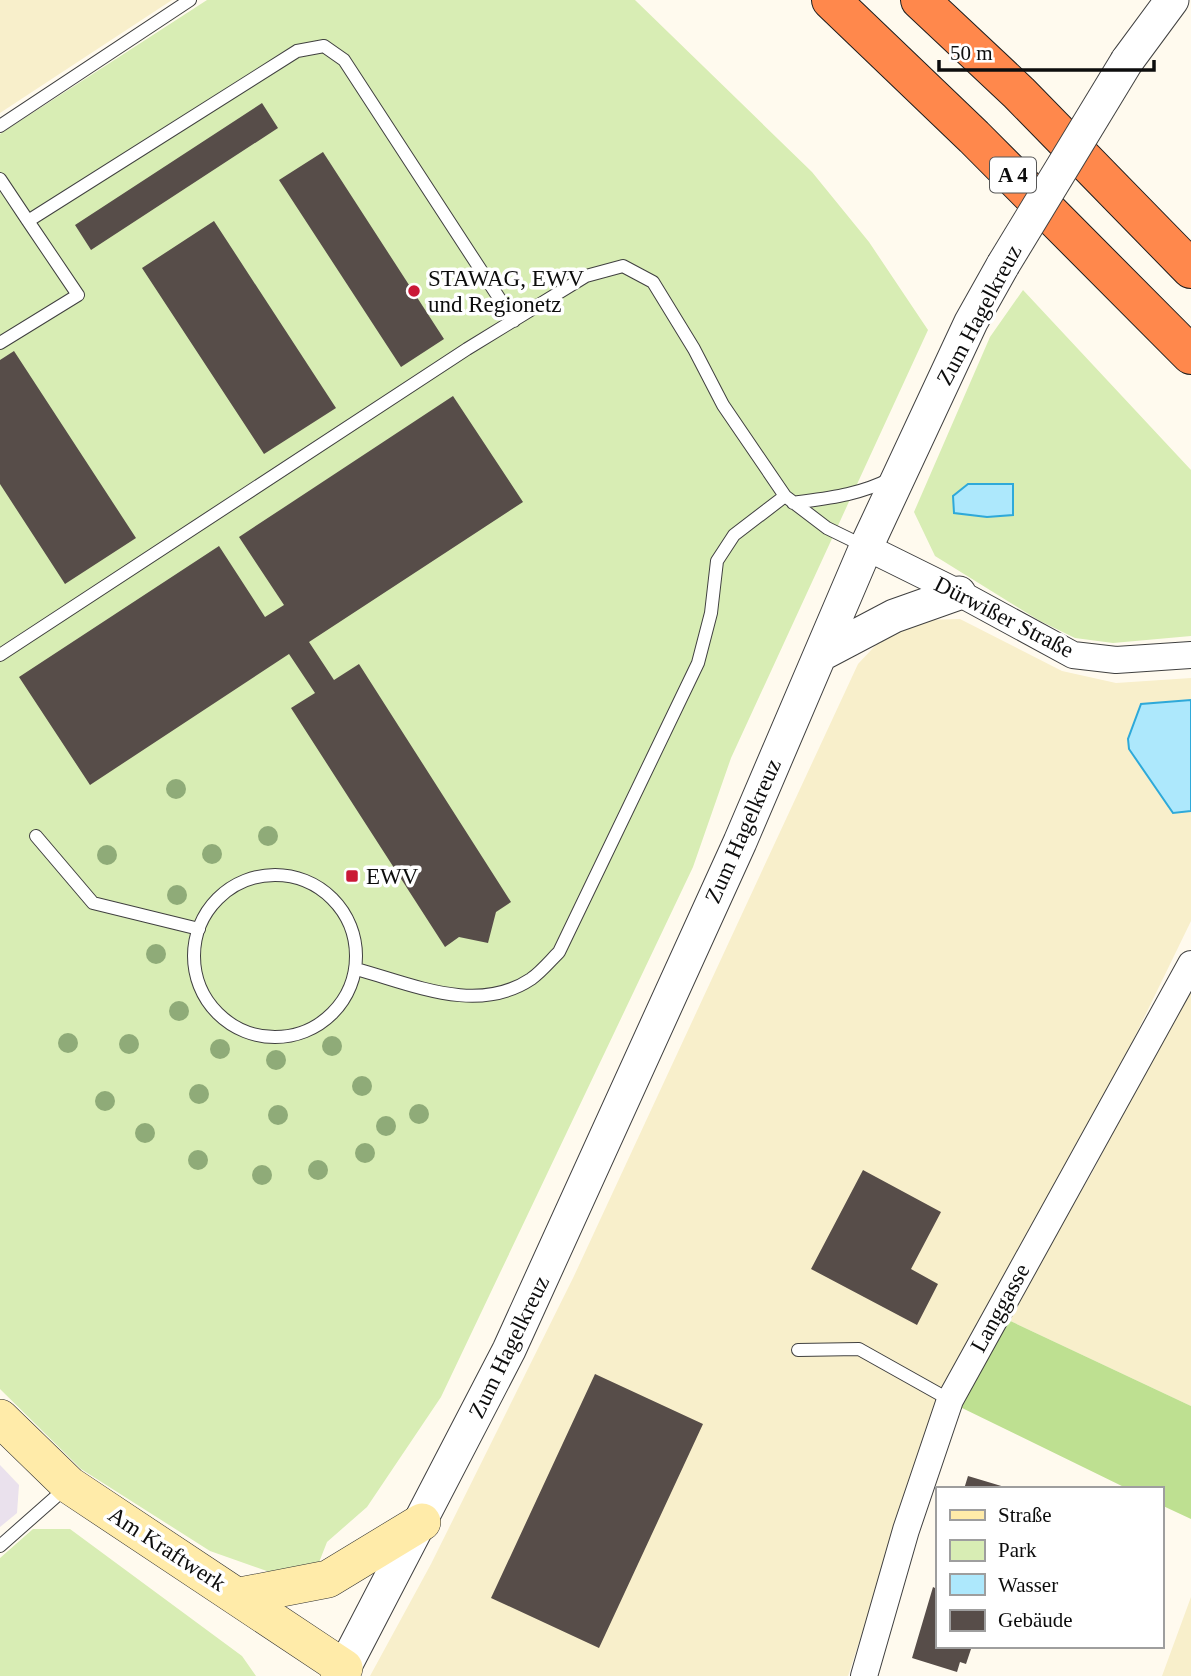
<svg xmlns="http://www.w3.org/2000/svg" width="1191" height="1676" font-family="'Times New Roman',serif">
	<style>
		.industrial { fill: #eae1ed }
		.farmland { fill: #f8efcb }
		.green { fill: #d8edb4 }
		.forest { fill: #bee091 }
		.water { fill: #ade8fc; stroke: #2ea9d9; stroke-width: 2 }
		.building { fill: #574d49 }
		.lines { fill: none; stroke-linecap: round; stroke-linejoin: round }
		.service-casing { stroke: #404040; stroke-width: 14 }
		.minor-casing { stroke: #404040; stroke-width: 28 }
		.tertiary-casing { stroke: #404040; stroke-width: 35 }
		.secondary-casing { stroke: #2f2f2f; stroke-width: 38 }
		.motorway-casing { stroke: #1e1e1e; stroke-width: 40 }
		.service { stroke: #fff; stroke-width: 12 }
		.minor { stroke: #fff; stroke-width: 26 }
		.tertiary { stroke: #fff; stroke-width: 33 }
		.secondary { stroke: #ffeba9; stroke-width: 37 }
		.motorway { stroke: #ff884c; stroke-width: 38 }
		.tertiary-bridge-casing { stroke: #404040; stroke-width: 35; stroke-linecap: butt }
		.tertiary-bridge { stroke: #fff; stroke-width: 33 }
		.tree { fill: #8fab78 }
		.poi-dot { fill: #ca1936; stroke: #fff; stroke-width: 2.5 }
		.labels { text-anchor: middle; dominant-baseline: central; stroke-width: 7; stroke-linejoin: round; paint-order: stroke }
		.shield { fill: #fff; stroke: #565656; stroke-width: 2 }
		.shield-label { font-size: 21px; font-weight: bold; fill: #0d0d0d }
		.poi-label { font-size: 23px; fill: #0d0d0d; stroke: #fff; text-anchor: start }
		.street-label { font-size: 23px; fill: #0d0d0d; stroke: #fff }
	</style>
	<rect width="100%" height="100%" fill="#fffaee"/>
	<!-- industrial -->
	<path class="industrial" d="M0,1465L19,1485L17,1513L0,1527Z"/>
	<!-- farmland -->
	<path class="farmland" d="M0,0H172L0,113Z
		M960,619L1062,671L1116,683L1191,678V921L897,1526L848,1676H370L431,1564L574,1276L858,664L887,633L922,620Z
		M1191,979V1406L1004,1318L1092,1173Z
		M1191,1597V1676H1162Z"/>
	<!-- green -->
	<path class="green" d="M207,0H635L812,172L869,242L928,330L731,758L693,867L441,1397L367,1507L327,1542L318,1565L281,1576L210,1551L81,1469L0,1389V134Z
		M1023,290L1191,470V636L1113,643L1075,638L1040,621L935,556L914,512L990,337Z
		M33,1529H70L242,1656L256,1676H0V1558Z"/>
	<!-- forest -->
	<path class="forest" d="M1004,1318L1191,1406V1519L1161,1505V1489H1128L960,1407Z"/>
	<!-- water -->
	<path class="water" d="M968,484H1013V515L987,517L954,513L953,496Z
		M1191,700V811L1173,813L1129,749L1128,739L1141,704Z"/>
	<!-- building -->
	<path class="building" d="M262,103L278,128L91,250L75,225Z
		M323,152L444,339L401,367L279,180Z
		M214,221L336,408L264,454L142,268Z
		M14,351L136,538L65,584L0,484V360Z
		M453,396L523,502L309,642L334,680L359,664L511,902L496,912L488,943L459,937L445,947L291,708L315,693L289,654L90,785L19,677L219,546L265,617L284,605L239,537Z
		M863,1170L941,1212L911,1269L938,1284L917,1325L811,1269Z
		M595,1374L703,1424L599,1648L491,1598Z
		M968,1476L1008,1488V1489H964Z
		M933,1587L937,1589V1646H972L966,1664L960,1662L957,1672L912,1658Z"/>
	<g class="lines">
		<!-- service casing -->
		<g class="service-casing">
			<path id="service" d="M0,126L190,0
				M0,179L28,221
				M0,343L78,295L28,221L297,51L324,46L344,60L514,321
				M793,503C828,498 859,495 890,479
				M0,655L467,349L586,276L623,266L653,282L694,349L723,405L785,496L827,528L866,547
				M36,836L93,903L199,929
				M194 956a81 81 0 1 1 162 0a81 81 0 1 1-162 0Z
				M356,969C412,984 477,1015 531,979C541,972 550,961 559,952L698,663L711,613L717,561L734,535L785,496
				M798,1350L859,1349L950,1400
				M0,1546L68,1486"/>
		</g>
		<!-- minor casing -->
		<g class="minor-casing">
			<path id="minor" d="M866,547L959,593L1073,655L1116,660L1191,655
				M864,1676L906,1530L950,1400L1191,964"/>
		</g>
		<!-- tertiary casing -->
		<g class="tertiary-casing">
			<path id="tertiary" d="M1127,61L1172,0
				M820,655L894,616L959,593
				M344,1668L509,1350L740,842L866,547L971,322L1003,265"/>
		</g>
		<!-- secondary casing -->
		<g class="secondary-casing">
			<path id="secondary" d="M0,1418L69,1485L344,1668L339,1676
				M240,1596L328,1579L422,1522"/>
		</g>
		<!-- motorway casing -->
		<g class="motorway-casing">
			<path id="motorway" d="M831,0L974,137L1191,355
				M920,0L1019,93L1191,269"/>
		</g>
		<!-- service -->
		<use href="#service" class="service"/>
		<!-- minor -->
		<use href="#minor" class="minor"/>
		<!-- tertiary -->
		<use href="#tertiary" class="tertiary"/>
		<!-- secondary -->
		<use href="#secondary" class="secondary"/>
		<!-- motorway -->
		<use href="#motorway" class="motorway"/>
		<!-- tertiary-bridge casing -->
		<g class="tertiary-bridge-casing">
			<path id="tertiary-bridge" d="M1003,265L1127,61"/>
		</g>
		<!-- tertiary-bridge -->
		<use href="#tertiary-bridge" class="tertiary-bridge"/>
	</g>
	<!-- trees -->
	<g class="tree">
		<circle cx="176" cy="789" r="10"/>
		<circle cx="268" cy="836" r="10"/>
		<circle cx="212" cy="854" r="10"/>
		<circle cx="107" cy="855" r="10"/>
		<circle cx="177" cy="895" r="10"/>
		<circle cx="156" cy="954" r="10"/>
		<circle cx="179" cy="1011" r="10"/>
		<circle cx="68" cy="1043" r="10"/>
		<circle cx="129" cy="1044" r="10"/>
		<circle cx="332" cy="1046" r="10"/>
		<circle cx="220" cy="1049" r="10"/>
		<circle cx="276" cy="1060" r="10"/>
		<circle cx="362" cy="1086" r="10"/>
		<circle cx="199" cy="1094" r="10"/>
		<circle cx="105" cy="1101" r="10"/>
		<circle cx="419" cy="1114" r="10"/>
		<circle cx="278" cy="1115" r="10"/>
		<circle cx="386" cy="1126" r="10"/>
		<circle cx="145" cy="1133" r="10"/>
		<circle cx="365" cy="1153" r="10"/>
		<circle cx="198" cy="1160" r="10"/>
		<circle cx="318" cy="1170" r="10"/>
		<circle cx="262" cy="1175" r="10"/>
	</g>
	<!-- markers -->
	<g class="poi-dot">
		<circle cx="414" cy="291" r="7"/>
		<rect x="345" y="869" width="14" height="14" rx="3.5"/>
	</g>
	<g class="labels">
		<!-- shield labels -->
		<rect class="shield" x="990" y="157.5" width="46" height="35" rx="5"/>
		<g class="shield-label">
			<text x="1013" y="175">A 4</text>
		</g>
		<!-- poi labels -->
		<g class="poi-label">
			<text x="428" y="278">STAWAG, EWV<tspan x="428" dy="26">und Regionetz</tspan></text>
			<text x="366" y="876">EWV</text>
		</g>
		<!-- street labels -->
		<g class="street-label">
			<text transform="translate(979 315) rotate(-62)">Zum Hagelkreuz</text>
			<text transform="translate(1004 617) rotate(27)">Dürwißer Straße</text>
			<text transform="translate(743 831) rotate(-66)">Zum Hagelkreuz</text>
			<text transform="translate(1000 1308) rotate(-61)">Langgasse</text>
			<text transform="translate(509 1347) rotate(-64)">Zum Hagelkreuz</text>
			<text transform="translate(167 1549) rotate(33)">Am Kraftwerk</text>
		</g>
	</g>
	<!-- legend -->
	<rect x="936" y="1487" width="228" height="161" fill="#ffffff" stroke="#9e9e9e" stroke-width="2"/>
	<rect x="950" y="1510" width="35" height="10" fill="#ffeba9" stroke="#9e9e9e" stroke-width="2"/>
	<text x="998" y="1522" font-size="21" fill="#0d0d0d">Straße</text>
	<rect x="950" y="1540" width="35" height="21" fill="#d8edb4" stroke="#9e9e9e" stroke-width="2"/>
	<text x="998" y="1557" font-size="21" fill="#0d0d0d">Park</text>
	<rect x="950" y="1574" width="35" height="21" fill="#ade8fc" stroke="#9e9e9e" stroke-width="2"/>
	<text x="998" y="1592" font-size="21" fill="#0d0d0d">Wasser</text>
	<rect x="950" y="1610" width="35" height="21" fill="#574d49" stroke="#9e9e9e" stroke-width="2"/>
	<text x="998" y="1627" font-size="21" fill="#0d0d0d">Gebäude</text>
	<!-- scale -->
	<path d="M939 60v10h215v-10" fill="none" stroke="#0d0d0d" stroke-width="3.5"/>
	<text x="950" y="60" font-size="21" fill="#0d0d0d" stroke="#ffffff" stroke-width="5" paint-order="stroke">50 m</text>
</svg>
